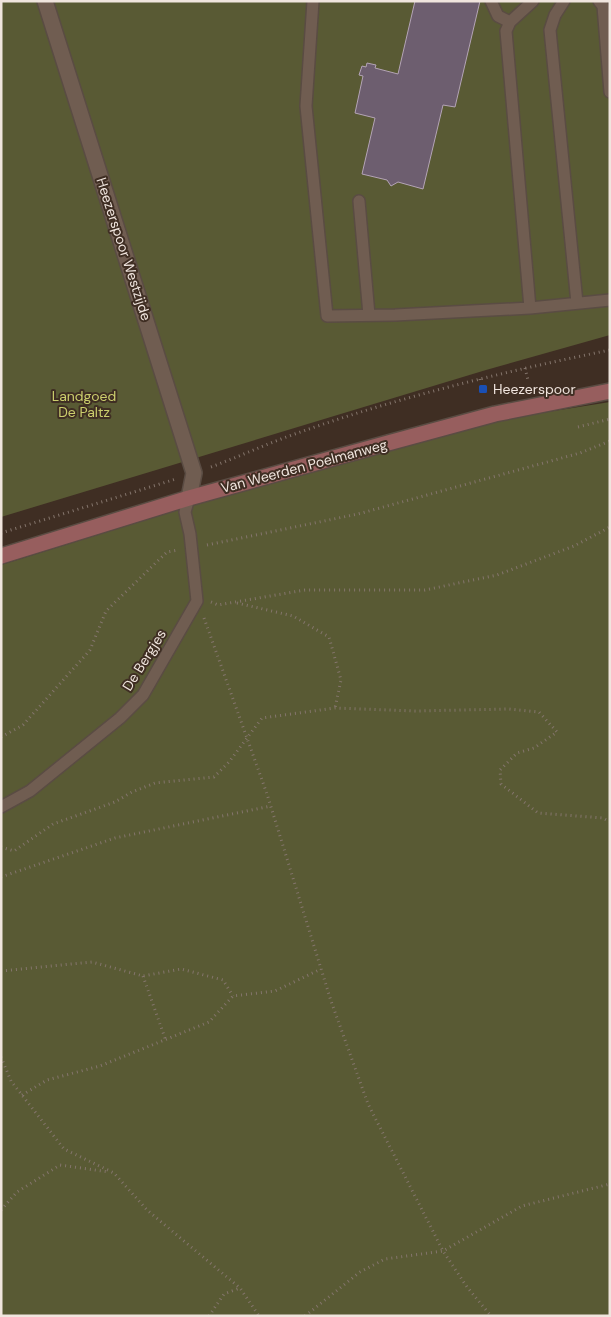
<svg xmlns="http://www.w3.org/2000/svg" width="611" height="1317" font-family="'DM Sans',sans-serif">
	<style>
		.green { fill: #595a34 }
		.building { fill: #6d5e6f; stroke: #b4a4b6 }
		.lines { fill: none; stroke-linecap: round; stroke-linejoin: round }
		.lane-casing { stroke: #5a4c43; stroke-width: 14 }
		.street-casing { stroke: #5a4c43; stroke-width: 18 }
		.secondary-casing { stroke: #5a4c43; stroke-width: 18 }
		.path { stroke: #84756c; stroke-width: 3; stroke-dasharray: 1 4; stroke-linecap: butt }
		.lane { stroke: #705d51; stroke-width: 11 }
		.street { stroke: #705d51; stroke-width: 15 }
		.secondary { stroke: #975e5e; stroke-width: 15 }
		.transit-dot { fill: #1a4fb4; stroke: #3f2e23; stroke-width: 2 }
		.labels { text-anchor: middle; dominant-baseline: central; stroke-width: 4; stroke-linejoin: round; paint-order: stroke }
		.street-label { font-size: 14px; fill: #f0e5de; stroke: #3f2e23 }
		.poi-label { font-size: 14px; fill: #f0e5de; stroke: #3f2e23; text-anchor: start }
		.park-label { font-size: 14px; fill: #cbce6d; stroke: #3f2e23 }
	</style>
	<rect width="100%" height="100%" fill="#3f2e23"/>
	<!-- green -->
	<path class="green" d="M1,1H610V335L486,370L1,517Z
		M610,402V1316H1V565L181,509L471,424Z"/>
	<!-- building -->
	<path class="building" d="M415,1H480L455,107L443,105L423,189L398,182L391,186L387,180L362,174L375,118L355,113L363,76L359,75L362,66L366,67L367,63L376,65L375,68L398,74Z"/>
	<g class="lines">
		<!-- lane casing -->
		<g class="lane-casing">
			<path id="lane" d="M313,1L306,106L327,316L395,315L530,308
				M491,1L498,16L510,22
				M533,1L510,22L506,31L530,308L610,300
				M564,1L555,15L550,30L577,303
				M599,1L603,6L610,92
				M359,201L369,315
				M1,807L30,791L120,718L143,695L197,601L190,534L185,512L189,498"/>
		</g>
		<!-- street casing -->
		<g class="street-casing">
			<path id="street" d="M45,1L194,473L189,498"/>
		</g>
		<!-- secondary casing -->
		<g class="secondary-casing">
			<path id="secondary" d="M1,556L189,498L388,443L495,414L610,391"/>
		</g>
		<!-- path -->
		<path class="path" d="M525,368L528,380
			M480,379L482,390
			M578,427L610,419
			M211,467C238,457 264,445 292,435C395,398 502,372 610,350
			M1,533L176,479
			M207,545L358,514L580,453L610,441
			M211,602L218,605L305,590H425L497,575L574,546L610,527
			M237,603L293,616L329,637L341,680L335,708
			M204,618L267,794L331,1001L368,1104L443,1251L467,1287L491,1316
			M1,737L23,725L90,650L106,611L167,552L178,550
			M1,847L14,851L53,824L115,802L132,792L155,783L214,777L229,762L262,718L335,708L415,711L509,709L539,712L557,732L534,748L517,753L500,770L501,784L538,813L603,818L610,822
			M1,877L115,838L271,806
			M1,971L92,962L143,976L181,969L223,980L233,996
			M143,976L166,1041
			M1,1057L11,1081L64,1149L114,1173L147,1210L240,1288L259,1316
			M22,1095L47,1080L100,1066L209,1022L233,996L275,991L321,969
			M1,1210L17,1192L60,1165L109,1172
			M209,1316L224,1294L240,1288
			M305,1316L360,1272L385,1259L443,1251L522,1206L610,1184"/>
		<!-- lane -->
		<use href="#lane" class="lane"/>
		<!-- street -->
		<use href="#street" class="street"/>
		<!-- secondary -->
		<use href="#secondary" class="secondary"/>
	</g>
	<!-- markers -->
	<rect class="transit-dot" x="478" y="384" width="10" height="10" rx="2.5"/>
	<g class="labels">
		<!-- street labels -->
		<g class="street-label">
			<text transform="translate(124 249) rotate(72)">Heezerspoor Westzijde</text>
			<text transform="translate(304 466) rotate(-15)">Van Weerden Poelmanweg</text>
			<text transform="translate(144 660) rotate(-58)">De Bergjes</text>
		</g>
		<!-- poi labels -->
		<g class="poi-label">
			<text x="493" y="389">Heezerspoor</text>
		</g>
		<!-- park labels -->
		<g class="park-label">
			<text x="84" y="396">Landgoed<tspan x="84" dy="16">De Paltz</tspan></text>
		</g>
	</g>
	<!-- border -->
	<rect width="611" height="1317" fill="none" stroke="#f0e5de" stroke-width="5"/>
</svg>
